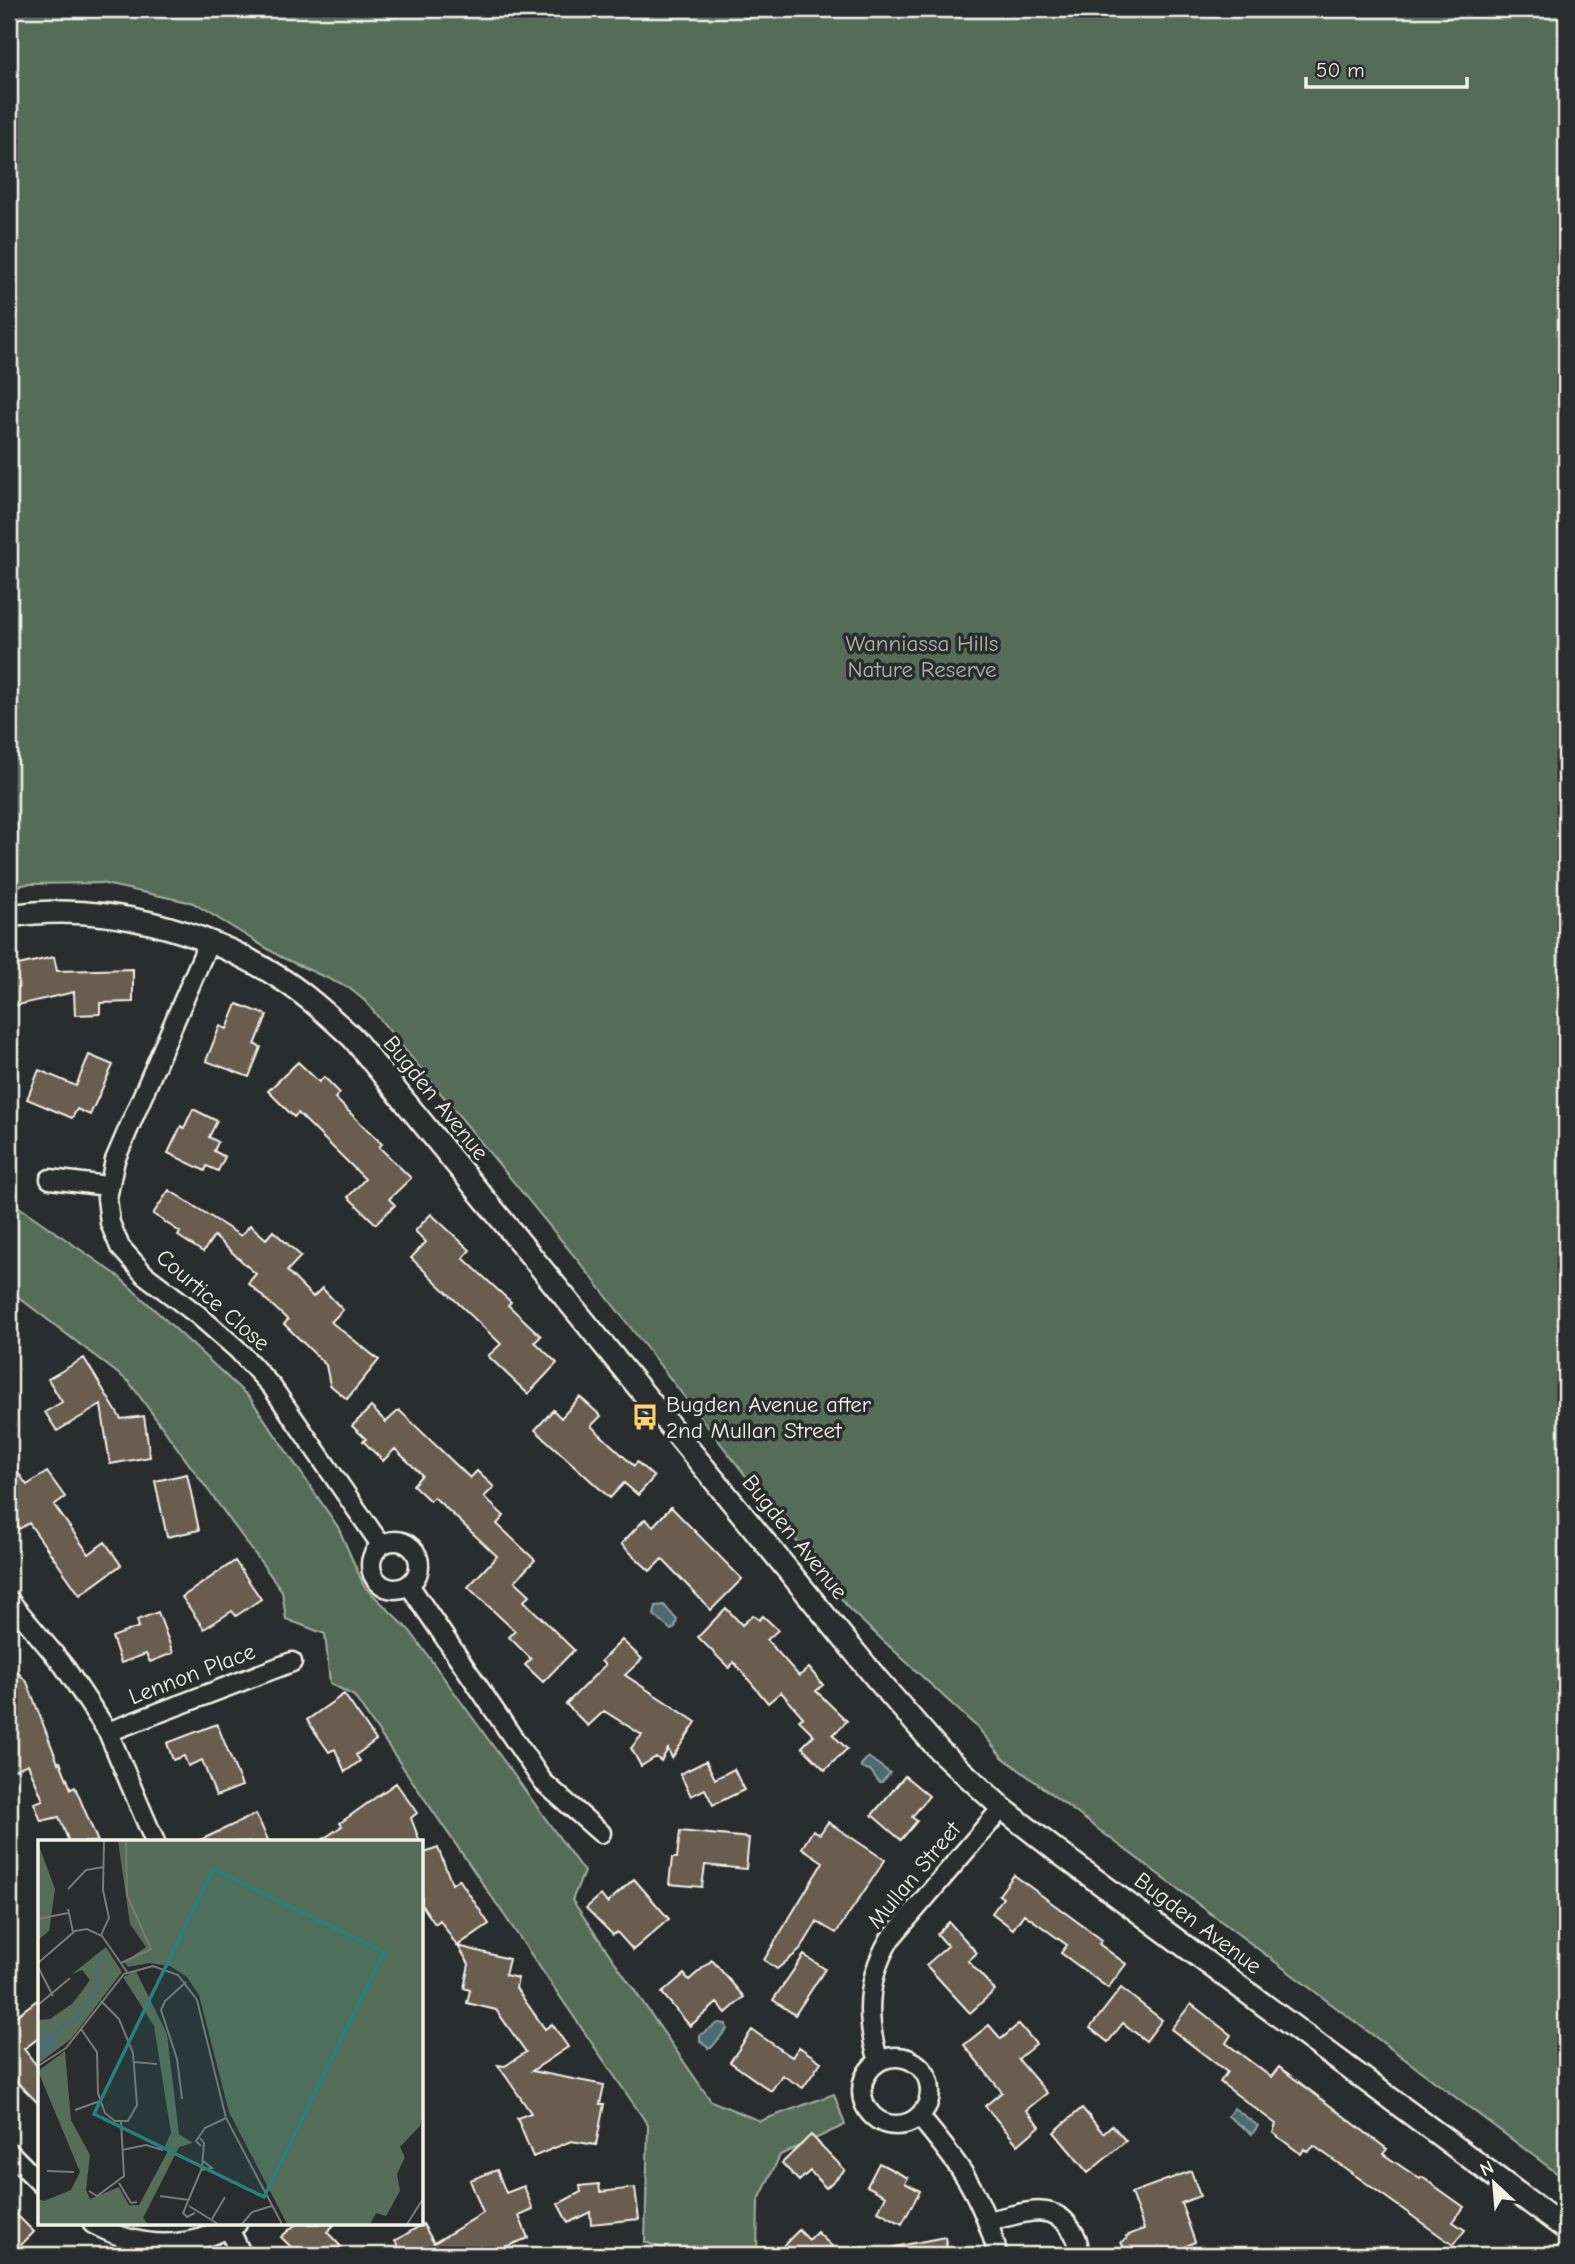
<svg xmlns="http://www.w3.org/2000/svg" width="1575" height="2264" font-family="'Comic Neue',sans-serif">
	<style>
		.green { fill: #556d59; stroke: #a4afa0; stroke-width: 2 }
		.water { fill: #4d6b70; stroke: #90a1a0; stroke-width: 2 }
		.building { fill: #685d4f; stroke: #f4f1e8; stroke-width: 2 }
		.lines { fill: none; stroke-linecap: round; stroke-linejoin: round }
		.minor-casing { stroke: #f4f1e8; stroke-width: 23 }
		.tertiary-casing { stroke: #f4f1e8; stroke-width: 26 }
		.minor { stroke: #2a2d2e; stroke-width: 18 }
		.tertiary { stroke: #2a2d2e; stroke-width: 21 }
		.labels { text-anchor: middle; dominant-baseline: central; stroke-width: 7; stroke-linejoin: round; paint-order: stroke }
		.park-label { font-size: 23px; fill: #acb6a8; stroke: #2a2d2e }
		.street-label { font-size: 23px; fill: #f4f1e8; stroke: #2a2d2e }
		.poi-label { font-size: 23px; fill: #f4f1e8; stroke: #2a2d2e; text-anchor: start }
		.inset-river { fill: none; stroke: #4d6b70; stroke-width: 3.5 }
		.inset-road { fill: none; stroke: #7b7b78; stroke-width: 2 }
		.view { fill: #26827a; fill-opacity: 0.15; stroke: #26827a; stroke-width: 3.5 }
		.inset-edge { fill: none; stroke: #f4f1e8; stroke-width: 3.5 }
	</style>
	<rect width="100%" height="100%" fill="#2a2d2e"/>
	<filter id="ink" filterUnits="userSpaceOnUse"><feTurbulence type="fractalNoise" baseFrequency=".0143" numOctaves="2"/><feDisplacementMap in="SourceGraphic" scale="14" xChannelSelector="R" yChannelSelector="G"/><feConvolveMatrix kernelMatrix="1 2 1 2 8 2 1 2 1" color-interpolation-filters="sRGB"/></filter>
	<g filter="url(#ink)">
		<!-- green -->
		<path class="green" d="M9,9H1566V2180L1002,1757L979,1729L850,1610L589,1274L365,1001L349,988L281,957L193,903L100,883L27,884L9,888Z
			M9,1200L117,1275L250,1398L338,1527L364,1586L410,1631L584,1872L572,1900L711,2101L760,2121L834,2094L845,2125L780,2155L758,2202L757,2255H673L670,2251L645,2242L648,2125L354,1696L330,1683L325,1634L286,1619L282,1591L129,1382L9,1290Z"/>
		<!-- water -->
		<path class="water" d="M664,1605L677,1620L675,1628L671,1630L654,1615L656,1606Z
			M868,1757L890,1773L882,1782H879L870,1770L861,1768V1765Z
			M718,2023L726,2024L727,2029L711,2048H708L700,2041V2035Z
			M1234,2108L1258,2126L1252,2134L1228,2116Z"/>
		<!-- building -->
		<path class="building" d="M54,957L57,971L133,969V1002L100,1003V1014L75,1015L74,992L9,1007V967Z
			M237,1004L267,1015L255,1045L261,1047L249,1077L206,1061L220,1026L227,1029Z
			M89,1055L113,1065L90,1115L77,1109L72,1118L27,1099L39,1070L76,1086Z
			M298,1062L319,1082L324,1077L340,1093L335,1098L382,1144L379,1147L411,1178L389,1199L395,1205L376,1224L348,1197L365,1179L298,1113L294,1117L268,1091Z
			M193,1109L217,1121L209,1137L218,1142L214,1151L225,1157L218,1171L207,1166L205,1171L168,1153L181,1126L184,1128Z
			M169,1190L241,1236L250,1225L266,1239L273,1231L301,1256L287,1271L313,1297L322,1288L343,1310L331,1322L379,1360L347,1399L330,1385L326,1365L284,1324L288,1320L248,1283L256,1274L214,1236L203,1252L178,1236L180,1232L153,1214Z
			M431,1214L470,1250L463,1258L511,1302L508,1305L541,1336L535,1342L557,1363L528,1394L488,1356L501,1344L411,1258L426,1242L415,1231Z
			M84,1358L121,1419L144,1416L150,1457L110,1464L101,1405L57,1431L45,1412L62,1402L48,1379Z
			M580,1397L601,1416L591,1426L634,1466L637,1462L654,1477L638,1495L624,1483L610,1498L535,1430L553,1410L561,1418Z
			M371,1407L386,1422L399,1410L470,1478L477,1471L494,1487L484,1497L504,1516L497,1524L535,1560L515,1581L530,1595L524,1601L574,1650L543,1682L525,1665L531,1659L509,1637L515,1631L468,1587L497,1556L434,1497L430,1501L413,1485L422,1475L395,1449L383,1461L363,1441L366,1439L352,1426Z
			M9,1460L27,1485L47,1472L65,1497L54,1505L89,1554L105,1542L121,1565L80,1595L29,1523L19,1529L9,1515Z
			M187,1474L199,1530L167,1537L155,1481Z
			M671,1507L742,1579L711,1610L662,1559L650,1571L621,1544L645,1519L653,1526Z
			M235,1561L261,1599L236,1616L232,1611L204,1629L182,1597Z
			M726,1608L742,1625L753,1615L759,1620L763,1616L778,1630L767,1640L799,1676L809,1668L823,1685L816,1691L847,1721L833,1735L847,1749L825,1770L802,1747L814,1735L799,1720L803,1717L781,1692L768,1703L734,1662L729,1668L698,1637Z
			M158,1612L173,1653L150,1662L146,1654L121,1663L112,1637L139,1627L137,1620Z
			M622,1640L642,1659L625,1675L696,1722L672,1758L668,1749L661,1761L656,1757L641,1766L631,1748L642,1735L604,1711L588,1726L566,1704L605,1665L601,1661Z
			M9,1663L27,1682L58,1763L60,1762L71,1789L75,1787L98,1842H69L59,1817L41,1821L34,1803L43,1800L28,1764L9,1772Z
			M344,1694L376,1740L356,1755L360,1761L345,1772L335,1749L329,1752L307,1720Z
			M217,1724L242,1786L216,1796L202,1760L188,1766L184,1756L173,1760L167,1743Z
			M706,1761L715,1779L734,1769L744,1790L713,1805L705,1789L691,1796L680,1774Z
			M905,1776L929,1796L912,1817L917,1821L901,1840L872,1815Z
			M396,1783L417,1813L411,1818L420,1842H319L342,1826L340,1823Z
			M256,1814L269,1842H196Z
			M828,1822L885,1860L836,1933L817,1922L800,1950L777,1969L764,1960L823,1862L802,1848L813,1830L820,1834Z
			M680,1831L749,1838L746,1869L705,1865L702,1887L669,1884L672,1858H677Z
			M438,1848L452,1884L459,1879L489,1924L457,1946L440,1920L435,1924L422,1905V1854Z
			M1014,1875L1102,1940L1099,1944L1126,1964L1108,1988L1061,1953L1067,1945L1024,1914L1013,1929L992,1913L1003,1898L999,1895Z
			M634,1879L669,1919L633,1950L617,1932L613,1935L586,1908L601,1895L607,1903Z
			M949,1922L977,1953L968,1961L995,1990L970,2013L926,1965L948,1946L937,1934Z
			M458,1946L509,1959L505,1975L518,1978L516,1988L545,2029L552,2024L568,2047L532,2071L604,2085L600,2104H604L596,2145L571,2141L533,2157L517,2118L531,2113L498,2065L505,2066L526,2052L496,2010L467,2003L470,1990L464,1988L469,1964Z
			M804,1955L825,1969L795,2015L773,2000Z
			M712,1960L744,1997L726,2013L717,2003L690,2026L662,1993L684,1974L689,1980Z
			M1121,1988L1162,2020L1146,2041L1123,2023L1108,2042L1090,2028Z
			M40,1998V2037L24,2049L40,2070V2105L9,2074V2021Z
			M1191,2004L1231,2035L1226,2043L1271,2077L1279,2067L1387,2149L1383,2154L1420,2179L1422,2177L1464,2207L1453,2222L1465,2230L1453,2245L1314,2146L1308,2152L1304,2149L1301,2154L1273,2133L1276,2124L1220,2082L1227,2072L1171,2029Z
			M1019,2024L1036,2044L1018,2059L1047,2093L1026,2110L1040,2126L1018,2145L985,2106L1002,2092L964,2045L989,2025L1001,2039Z
			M752,2030L792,2057L799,2047L821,2062L803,2088L782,2075L771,2091L730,2062Z
			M1082,2108L1103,2133L1112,2125L1126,2141L1088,2173L1054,2132Z
			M811,2135L845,2170L826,2188L810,2171L799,2181L782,2163Z
			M879,2163L908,2178L905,2183L920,2191L902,2224L878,2211L886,2196L867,2186Z
			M497,2170L506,2193L524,2186L533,2210L519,2216L528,2238L484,2255H403L395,2241L423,2224L434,2243L483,2213L470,2180Z
			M1191,2171L1200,2196L1181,2203L1195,2242L1168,2255H1127L1121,2242L1127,2239L1126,2236L1144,2229L1131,2193Z
			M599,2184L600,2192L635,2188L639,2219L591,2224L590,2212L568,2223L558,2204L581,2192L580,2186Z
			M9,2207L34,2232L11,2255H9Z
			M296,2224H335L327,2232L349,2255H299L281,2237Z
			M799,2230L809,2240L817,2232L841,2255H774Z
			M945,2237L948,2255H895L894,2247Z"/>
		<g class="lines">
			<!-- minor casing -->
			<g class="minor-casing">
				<path id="minor" d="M209,941L115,1160L107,1198L110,1223L120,1247L145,1275L198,1315L237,1349L272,1387L381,1545
					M50,1179L107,1186
					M371 1565a24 24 0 1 1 48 0a24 24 0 1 1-48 0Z
					M409,1585L543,1782L601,1833
					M9,1600L64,1666L108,1732L155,1842
					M108,1732L292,1662
					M862 2091a34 34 0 1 1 68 0a34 34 0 1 1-68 0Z
					M879,2061C865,2019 867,1977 890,1939L1002,1808
					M919,2116C960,2165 981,2192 998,2255
					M9,2152L40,2183
					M989,2221C1017,2215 1053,2199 1071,2229C1077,2237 1080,2245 1078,2255
					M93,2224C130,2244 171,2250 212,2235C220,2232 229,2227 237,2224
					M228,2227L242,2255"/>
			</g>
			<!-- tertiary casing -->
			<g class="tertiary-casing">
				<path id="tertiary" d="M9,916C102,901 205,929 283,980C309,997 331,1018 353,1038L876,1678L939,1750L1002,1808L1058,1852L1566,2229"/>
			</g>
			<!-- minor -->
			<use href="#minor" class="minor"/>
			<!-- tertiary -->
			<use href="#tertiary" class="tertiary"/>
		</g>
	</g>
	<!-- icons -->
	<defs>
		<g id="bus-bare" transform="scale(2.1)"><path d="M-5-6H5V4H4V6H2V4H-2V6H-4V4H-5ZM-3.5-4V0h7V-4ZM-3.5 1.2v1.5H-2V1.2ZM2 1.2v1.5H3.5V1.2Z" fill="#ffd166" stroke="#2a2d2e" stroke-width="2.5" paint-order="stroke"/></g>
	</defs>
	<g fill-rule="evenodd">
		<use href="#bus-bare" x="645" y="1417"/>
	</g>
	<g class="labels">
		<!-- park labels -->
		<g class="park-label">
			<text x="922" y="643">Wanniassa Hills<tspan x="922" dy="26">Nature Reserve</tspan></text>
		</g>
		<!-- street labels -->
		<g class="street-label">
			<text transform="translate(436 1098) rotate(51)">Bugden Avenue</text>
			<text transform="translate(213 1300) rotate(41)">Courtice Close</text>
			<text transform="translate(795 1537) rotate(51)">Bugden Avenue</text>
			<text transform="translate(192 1674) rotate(-21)">Lennon Place</text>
			<text transform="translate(914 1875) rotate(-50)">Mullan Street</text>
			<text transform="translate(1198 1923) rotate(37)">Bugden Avenue</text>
		</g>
		<!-- poi labels -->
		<g class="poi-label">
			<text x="666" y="1404">Bugden Avenue after<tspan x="666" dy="26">2nd Mullan Street</tspan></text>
		</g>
	</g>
	<!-- overview -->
	<g transform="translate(38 1840)">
		<rect width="385" height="385" fill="#2a2d2e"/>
		<path d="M80,1H385V273L382,286L362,307L367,317L359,334L362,351L348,376L338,373L332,384H249L191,272L161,155L149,137L132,126L111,123L90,127L86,122L108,107L92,84ZM0,3L17,49L11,91L0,100ZM68,107L84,132L33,199L0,224V180L12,179L35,163L52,140L44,130L34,134ZM98,131L129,194L141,294L155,303L141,307L105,378L110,384H0V359L6,361L33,350L42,332L0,231L27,211L33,280L52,315L48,350L52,359L81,347L91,365H101L130,311L127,306L133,293L116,186L85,137Z" fill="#556d59"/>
		<path d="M14,192L19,204L0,220V194Z" fill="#4d6b70"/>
		<path class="inset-river" d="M17,194L26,184L35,183L62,145L57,128L65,116"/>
		<path class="inset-road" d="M30,49L48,30L66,27M30,69L35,92M0,79L30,73M63,95L71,78L65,50L66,1M0,123L37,91L49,89L64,96L89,132M83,123L113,109L89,55L88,1M0,127L15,156M0,165L32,138M43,189L59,212L60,253L67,273L77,281H90L99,265L95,213L81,179L63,161M96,222L119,224M0,226L28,208L86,134L115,126L140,135L159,160L188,278L244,384M144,259L139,219L123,170L127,161L148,142M37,270L62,261M163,306L158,301L167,288L188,278M84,310L108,305L125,310M163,330L174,328L165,321M9,331L36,332M81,343L93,363L99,362M51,351L59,356L86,336L83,282M122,356L151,360M151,366L180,384M157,373L149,377L145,373L164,328L166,303L162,298M174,379L187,357M204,384L214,372L234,366M369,384L385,359"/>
		<path class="view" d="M175,29L346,112L226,357L56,274Z"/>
		<rect width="385" height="385" class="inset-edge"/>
	</g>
	<!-- margin -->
	<rect width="1575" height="2264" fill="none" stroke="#2a2d2e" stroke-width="35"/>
	<rect x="18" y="18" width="1540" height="2229" fill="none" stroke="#f4f1e8" stroke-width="2.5" filter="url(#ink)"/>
	<!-- north arrow -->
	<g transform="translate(1494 2183) rotate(334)" stroke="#2a2d2e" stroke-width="5" paint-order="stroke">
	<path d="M0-5L12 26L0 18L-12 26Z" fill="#f4f1e8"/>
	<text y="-10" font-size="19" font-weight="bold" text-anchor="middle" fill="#f4f1e8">N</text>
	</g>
	<!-- scale -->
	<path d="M1306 77v10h161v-10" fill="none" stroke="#f4f1e8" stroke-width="3.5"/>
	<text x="1316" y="77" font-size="21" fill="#f4f1e8" stroke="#2a2d2e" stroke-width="5" paint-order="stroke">50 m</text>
</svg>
